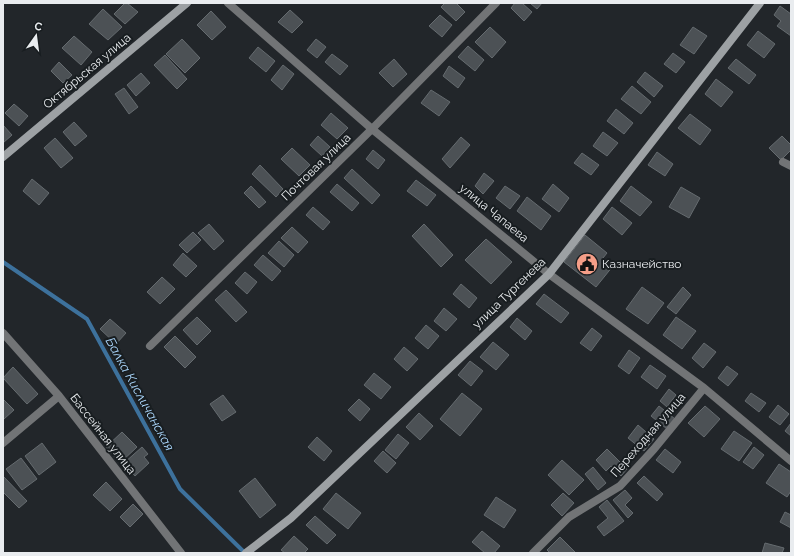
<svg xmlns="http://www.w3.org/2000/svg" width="794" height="556" font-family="Raleway,sans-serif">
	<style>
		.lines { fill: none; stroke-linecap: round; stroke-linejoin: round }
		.stream { stroke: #3d719c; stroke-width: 4 }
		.building { fill: #4c5155; stroke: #656b6f }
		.street { stroke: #727476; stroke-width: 8 }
		.secondary { stroke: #9da1a4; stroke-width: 8 }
		.labels { text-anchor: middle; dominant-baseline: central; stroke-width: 4; stroke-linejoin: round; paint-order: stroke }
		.street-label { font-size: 12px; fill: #e9ecef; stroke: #181d20 }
		.poi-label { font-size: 12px; fill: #e9ecef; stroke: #181d20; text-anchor: start }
		.water-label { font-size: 13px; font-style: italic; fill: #acd8fe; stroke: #181d20 }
	</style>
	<rect width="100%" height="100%" fill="#22262a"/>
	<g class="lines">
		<!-- stream -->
		<path class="stream" d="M3,262L87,319L180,489L245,553"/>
	</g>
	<!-- building -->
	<path class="building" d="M125,3H127L138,12L125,24L114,14Z
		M445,3H456L465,12L456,21L441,7Z
		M515,3H522L532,12L524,21L511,8Z
		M530,3H542L537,9Z
		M780,6L791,14V36L777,26L781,21L774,15Z
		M103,9L122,27L108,40L89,24Z
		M290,10L303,22L292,33L278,22Z
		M211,11L226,27L212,40L197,25Z
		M440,15L452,25L442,37L429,26Z
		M490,27L506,42L492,58L475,42Z
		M693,27L707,36L694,54L680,45Z
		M758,31L775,44L764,58L747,45Z
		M74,36L92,52L81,65L62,48Z
		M182,39L200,58L185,73L166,54Z
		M316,39L326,47L317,58L307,50Z
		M468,46L484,60L475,71L458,57Z
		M258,47L275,61L266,72L249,58Z
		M673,53L685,62L676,73L664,64Z
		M332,54L348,66L340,75L325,62Z
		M165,55L187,79L177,89L154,65Z
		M394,59L407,74L393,87L379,73Z
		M736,59L756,75L749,84L728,68Z
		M59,62L72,75L63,83L51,71Z
		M283,65L294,74L282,90L271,80Z
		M449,66L465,78L458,88L443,76Z
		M645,72L663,86L654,97L637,82Z
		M141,73L150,83L136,96L127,85Z
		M716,79L733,92L721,107L705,94Z
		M632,86L651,102L641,114L621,99Z
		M124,88L138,107L129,114L115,94Z
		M431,90L450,102L439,116L421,103Z
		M14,104L28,116L19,126L5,113Z
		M616,109L633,123L624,134L607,121Z
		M331,113L348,128L337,139L321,125Z
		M690,114L711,130L700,145L678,128Z
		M74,122L87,136L75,146L63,132Z
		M3,125L12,135L3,143Z
		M603,132L618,143L607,156L593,146Z
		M318,136L330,147L322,156L310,145Z
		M782,136L791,145V150L781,160L769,148Z
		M461,137L470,145L450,168L442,159Z
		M55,138L73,158L61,168L44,148Z
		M292,148L310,165L299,176L281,159Z
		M373,150L385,160L378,169L366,159Z
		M657,152L673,164L665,176L648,165Z
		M582,153L599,165L591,175L574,163Z
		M260,165L283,189L276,197L252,174Z
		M352,169L380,195L372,204L344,178Z
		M484,173L494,181L483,194L475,186Z
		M32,179L49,193L39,205L23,191Z
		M416,180L436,195L427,206L407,191Z
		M337,184L359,203L352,211L330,192Z
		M553,184L569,198L559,212L542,199Z
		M251,186L266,202L259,208L244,193Z
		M505,186L520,196L510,209L496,198Z
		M631,186L652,202L640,216L620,201Z
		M681,187L700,198L689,218L669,207Z
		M527,197L551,216L541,230L517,211Z
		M313,207L330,222L323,230L306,215Z
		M612,207L632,223L622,235L603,219Z
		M209,224L224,241L214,250L198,233Z
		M424,224L453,255L441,267L412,236Z
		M292,227L308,242L298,253L281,238Z
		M193,232L201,240L187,253L179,245Z
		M585,235L607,253L603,258L613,266L596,287L564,262Z
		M486,239L512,262L491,284L465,260Z
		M279,241L294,255L284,267L268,253Z
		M183,253L197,266L186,277L173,265Z
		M263,255L281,271L272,281L254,265Z
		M245,272L257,282L247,294L235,283Z
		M162,277L175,289L160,304L147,292Z
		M461,284L477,298L469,308L453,294Z
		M642,287L664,303L648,324L626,309Z
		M683,287L691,295L676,314L667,307Z
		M226,290L247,312L236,322L215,300Z
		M544,294L569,313L561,323L536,304Z
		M444,308L457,319L446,331L434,321Z
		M197,317L211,331L197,345L183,330Z
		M676,317L696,331L682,349L663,335Z
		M517,318L532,331L525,340L510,327Z
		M110,319L126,333L116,344L100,329Z
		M426,325L439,336L428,349L415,338Z
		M592,328L602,336L591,351L580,343Z
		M175,336L196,357L185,368L164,347Z
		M493,342L509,355L496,370L480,357Z
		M704,343L716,352L703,368L692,358Z
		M404,347L418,359L407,371L394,359Z
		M629,350L640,358L629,374L618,366Z
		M470,361L483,371L471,386L458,375Z
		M650,365L666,376L657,389L641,377Z
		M727,366L738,374L728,386L718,378Z
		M13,367L38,394L27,404L3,378Z
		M374,373L391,387L381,399L364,385Z
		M669,389L676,395L667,407L660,401Z
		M462,393L482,409L460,436L440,419Z
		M751,393L766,403L759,412L745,401Z
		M223,395L236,412L222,421L210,404Z
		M3,399L14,410L4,419L3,418Z
		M359,399L370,409L360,421L348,410Z
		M778,405L789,414L780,425L769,417Z
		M659,406L675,419L667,429L651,416Z
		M705,406L720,419L704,437L688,423Z
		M419,413L433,426L420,440L406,427Z
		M791,423V436L785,431Z
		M638,425L654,439L644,451L628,438Z
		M734,431L752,443L739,461L721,449Z
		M122,432L137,447L120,463L106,447Z
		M398,434L409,443L396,459L385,450Z
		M317,437L332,451L324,461L308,447Z
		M42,443L56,462L39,475L25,456Z
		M142,447L148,454L144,457L149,463L135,476L124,463Z
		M754,447L764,455L753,469L743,462Z
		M607,449L627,469L621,476L611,466L606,471L596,460Z
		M665,449L681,462L673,473L656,460Z
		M383,451L396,463L387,473L374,461Z
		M21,458L37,479L22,490L6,469Z
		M562,460L584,480L569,495L548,475Z
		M779,464L791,472V491L787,497L766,483Z
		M593,467L606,483L598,490L585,474Z
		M3,476L27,501L19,508L3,492Z
		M644,476L663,494L657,501L637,483Z
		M255,478L276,505L260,518L239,491Z
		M106,482L122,499L110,511L93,495Z
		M625,490L632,498L625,505L633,513L628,518L613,500Z
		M336,493L361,513L348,529L323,509Z
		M563,493L574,503L562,516L551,505Z
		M496,497L516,510L504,528L484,515Z
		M607,500L624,521L604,536L597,527L608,518L599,507Z
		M133,504L143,514L130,527L120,517Z
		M785,512L791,515V528L780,522Z
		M315,516L336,535L327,544L306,525Z
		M482,531L500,546L494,553H485L472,542Z
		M294,536L308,549L304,553H285L281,550Z
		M560,537L576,553H550L547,550Z
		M765,543L784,548L782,553H762Z"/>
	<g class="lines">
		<!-- street -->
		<path class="street" d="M228,3L372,129L549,274L704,388L791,461
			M783,162L791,166
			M3,333L59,396L181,553
			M150,346L372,129L496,3
			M3,443L59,396
			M533,553L569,517L620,486L654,449L704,388"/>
		<!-- secondary -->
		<path class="secondary" d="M3,157L187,3
			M246,553L291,518L549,274L760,3"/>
	</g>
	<!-- icons -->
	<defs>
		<g id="civic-disc" transform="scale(1.15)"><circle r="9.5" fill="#f49e88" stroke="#181d20"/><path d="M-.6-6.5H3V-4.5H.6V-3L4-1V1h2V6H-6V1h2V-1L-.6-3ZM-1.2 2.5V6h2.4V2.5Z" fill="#111"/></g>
	</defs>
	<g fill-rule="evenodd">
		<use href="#civic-disc" x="587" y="264"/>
	</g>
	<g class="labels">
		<!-- street labels -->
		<g class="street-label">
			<text transform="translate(87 71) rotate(-40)">Октябрьская улица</text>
			<text transform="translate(316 167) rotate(-44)">Почтовая улица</text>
			<text transform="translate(494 213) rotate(39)">улица Чапаева</text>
			<text transform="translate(509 293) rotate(-44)">улица Тургенева</text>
			<text transform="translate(103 434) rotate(52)">Бассейная улица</text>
			<text transform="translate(648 435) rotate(-49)">Переходная улица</text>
		</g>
		<!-- poi labels -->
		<g class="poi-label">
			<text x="602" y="264">Казначейство</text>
		</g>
		<!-- water labels -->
		<g class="water-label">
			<text transform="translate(140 394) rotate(61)">Балка Кисличанская</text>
		</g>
	</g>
	<!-- border -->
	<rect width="794" height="556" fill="none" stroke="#e9ecef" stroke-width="8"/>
	<!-- north arrow -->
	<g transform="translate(36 36) rotate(14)" stroke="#181d20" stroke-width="3" paint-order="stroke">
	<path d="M0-3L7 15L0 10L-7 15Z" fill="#e9ecef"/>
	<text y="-6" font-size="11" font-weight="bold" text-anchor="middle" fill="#e9ecef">С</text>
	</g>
</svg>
